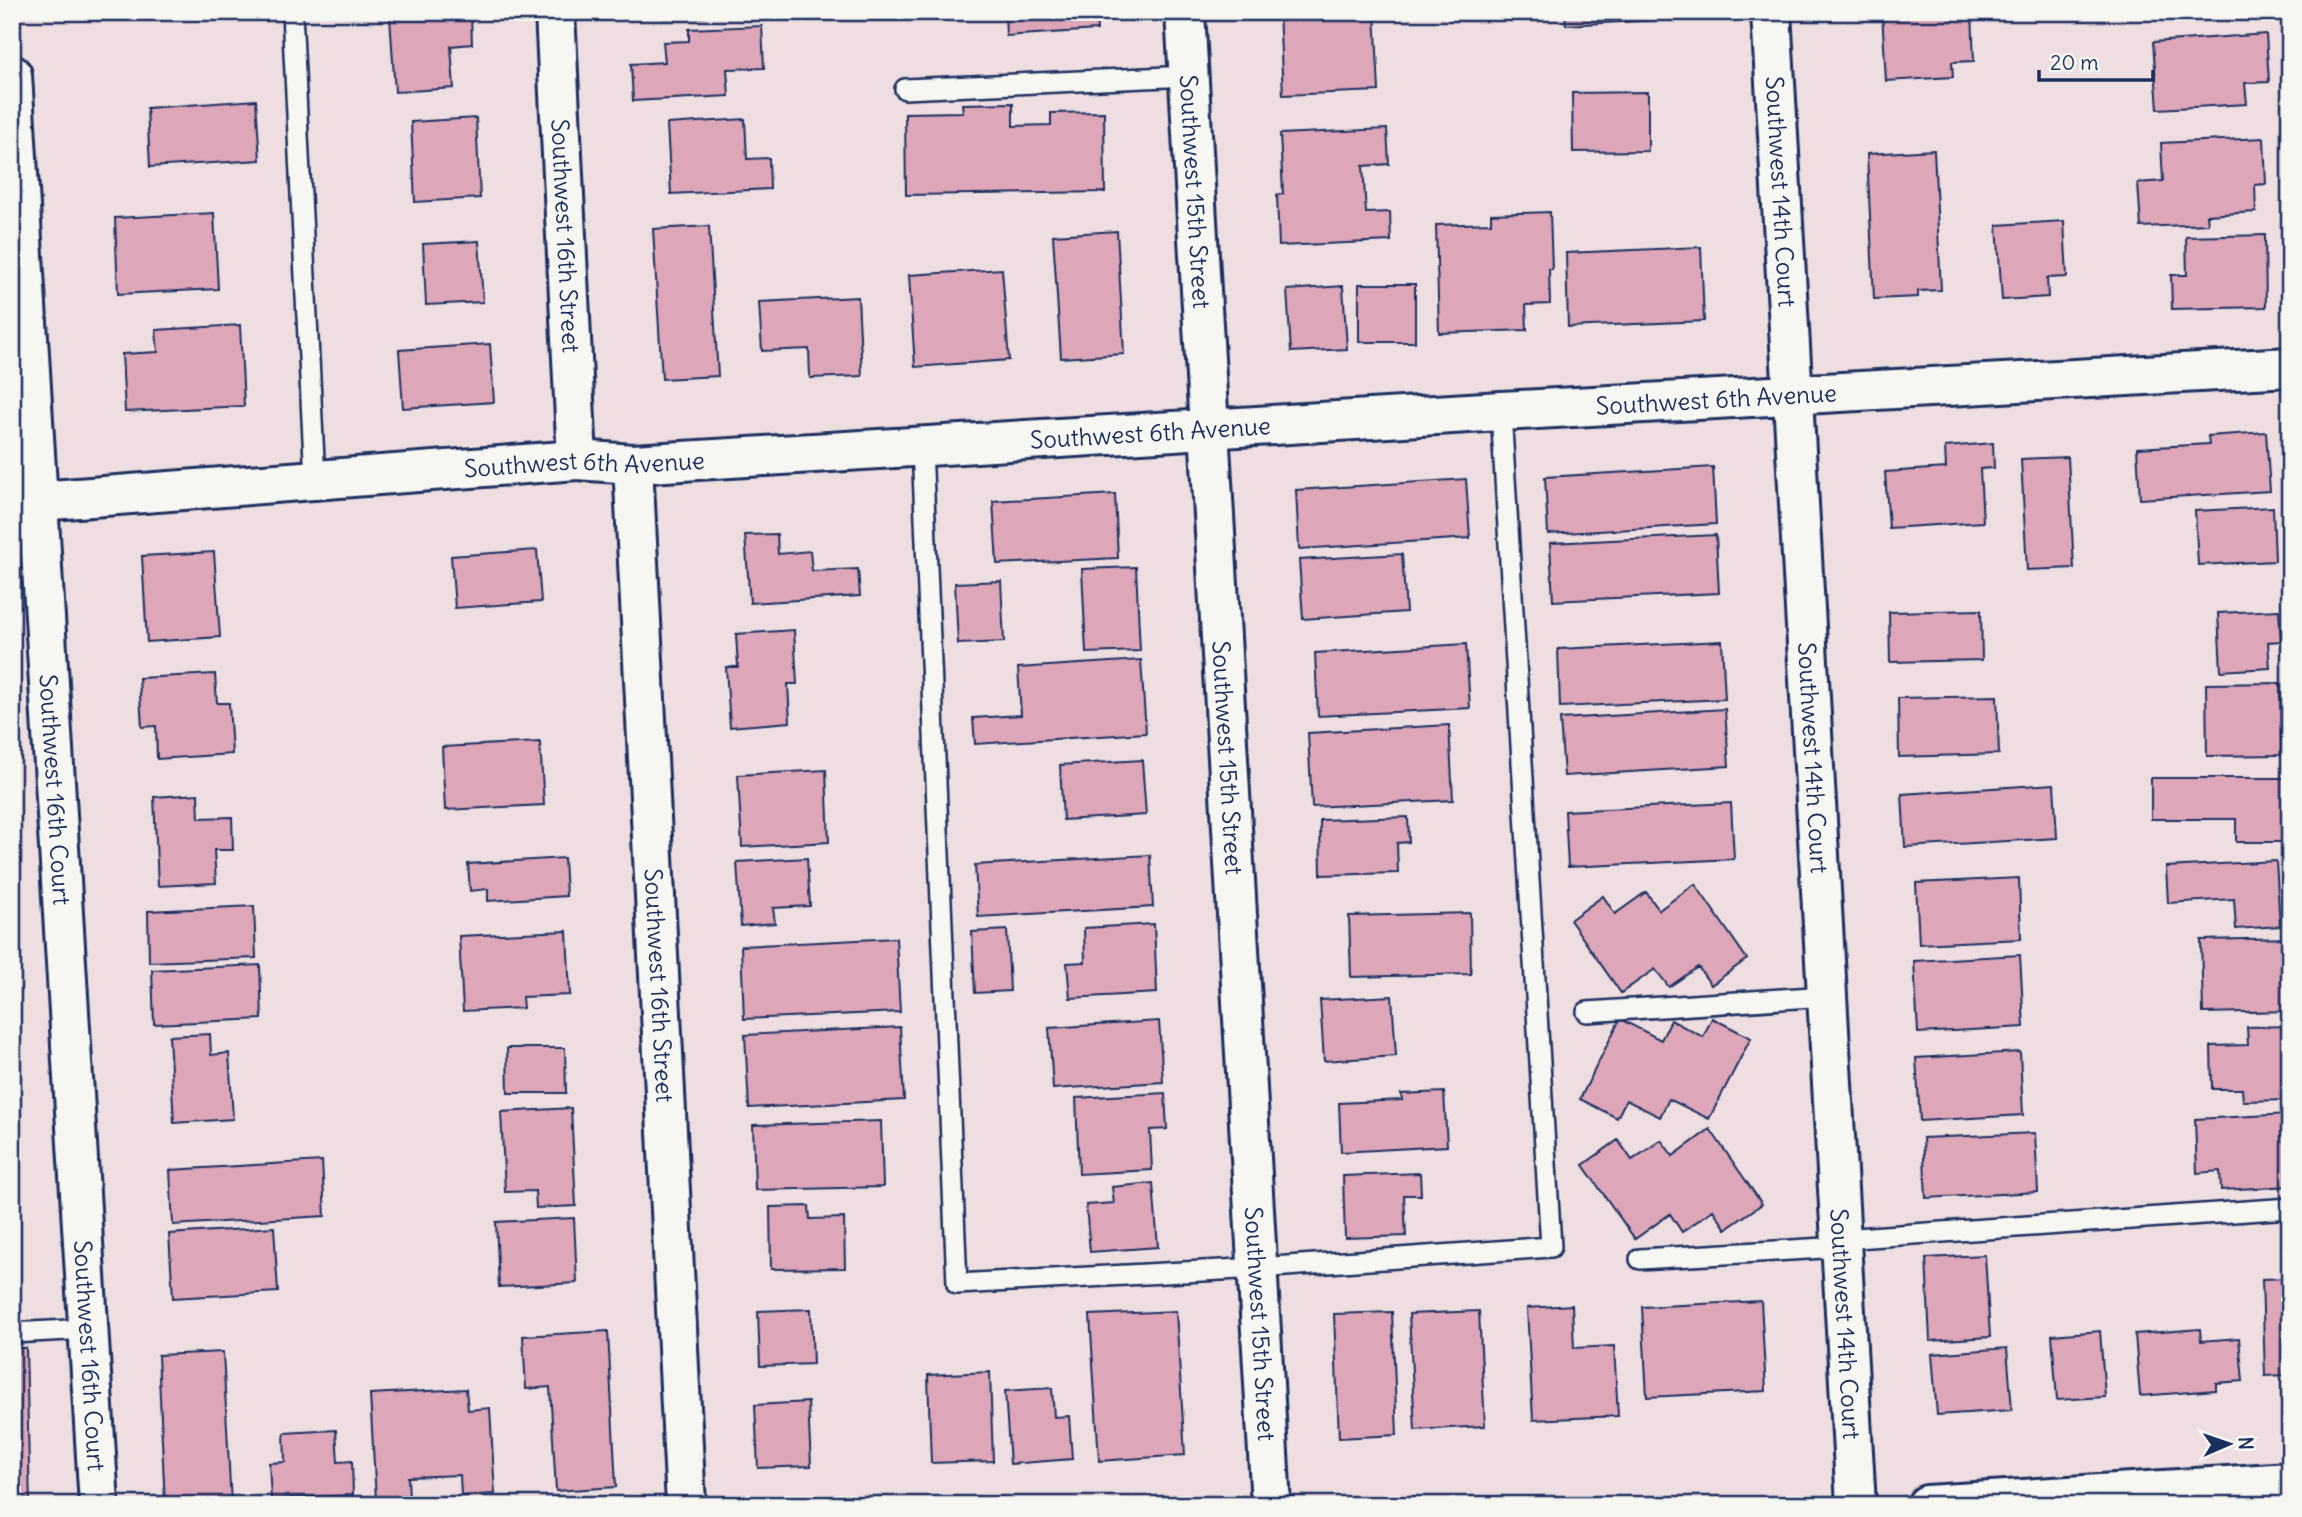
<svg xmlns="http://www.w3.org/2000/svg" width="2302" height="1517" font-family="Delius,sans-serif">
	<style>
		.building { fill: #dda6b9; stroke: #1b2f5e; stroke-width: 2 }
		.lines { fill: none; stroke-linecap: round; stroke-linejoin: round }
		.service-casing { stroke: #1b2f5e; stroke-width: 24 }
		.minor-casing { stroke: #1b2f5e; stroke-width: 44 }
		.secondary-casing { stroke: #1b2f5e; stroke-width: 44 }
		.service { stroke: #f6f6f2; stroke-width: 19 }
		.minor { stroke: #f6f6f2; stroke-width: 38 }
		.secondary { stroke: #f6f6f2; stroke-width: 38 }
		.labels { text-anchor: middle; dominant-baseline: central; stroke-width: 5; stroke-linejoin: round; paint-order: stroke }
		.street-label { font-size: 24px; fill: #1b2f5e; stroke: #f6f6f2 }
	</style>
	<rect width="100%" height="100%" fill="#eedee1"/>
	<filter id="ink" filterUnits="userSpaceOnUse"><feTurbulence type="fractalNoise" baseFrequency=".0143" numOctaves="2"/><feDisplacementMap in="SourceGraphic" scale="14" xChannelSelector="R" yChannelSelector="G"/><feConvolveMatrix kernelMatrix="1 2 1 2 8 2 1 2 1" color-interpolation-filters="sRGB"/></filter>
	<g filter="url(#ink)">
		<!-- building -->
		<path class="building" d="M471,12L472,44L451,46L454,88L395,92L390,17Z
			M663,12H705V17L663,18Z
			M1005,12H1096L1097,30L1006,36Z
			M1279,12H1375L1379,91L1283,95Z
			M1565,12H1676V19L1566,25Z
			M1882,12H1972L1974,61L1952,62L1953,77L1886,81Z
			M762,26L764,68L727,69L729,96L633,101L631,64L665,62L663,42L689,41V29Z
			M2266,34L2269,82L2245,83L2247,104L2158,109L2153,42Z
			M1648,92V151L1573,152L1572,93Z
			M256,100L260,160L150,167L147,108Z
			M1013,103V126L1051,125V113L1104,112L1105,192L906,195L905,113L963,112L962,104Z
			M476,118L480,198L415,202L411,122Z
			M745,119L747,159L769,158L770,189L671,194L667,124Z
			M1387,129L1389,164L1363,166L1366,213L1390,212L1391,241L1279,246L1277,195L1283,194L1280,134Z
			M2264,138L2266,184L2255,185L2256,212L2207,215L2208,224L2141,227L2138,183L2163,181L2161,143Z
			M1934,150L1941,290L1918,291V297L1874,299L1867,154Z
			M1550,212L1552,269H1549L1550,304L1526,305L1527,330L1439,333L1436,225L1491,223V214Z
			M214,213L218,289L118,294L115,218Z
			M2064,221L2067,277L2047,278L2048,297L2002,300L1997,225Z
			M709,226L718,376L662,379L653,229Z
			M1117,231L1124,354L1061,358L1053,235Z
			M2265,235L2266,307L2172,309L2171,275H2187L2186,237Z
			M479,241L483,302L426,305L423,244Z
			M1701,247L1704,321L1568,327L1566,253Z
			M1002,269L1009,360L915,367L909,275Z
			M1359,284H1415V342H1359Z
			M1343,286L1347,349L1291,352L1287,290Z
			M858,297L862,376L810,378L809,349L762,351L759,302Z
			M240,325L244,406L125,412L122,354L158,352L156,330Z
			M490,344L494,402L403,408L399,350Z
			M2266,432L2270,491L2140,499L2137,448L2209,444L2208,436Z
			M1993,443L1994,468L1980,469L1983,522L1889,528L1885,472L1946,468L1945,447Z
			M2068,457L2074,568L2027,570L2021,459Z
			M1713,467L1716,524L1548,534L1545,477Z
			M1466,479L1470,538L1299,549L1296,490Z
			M1115,494L1118,558L997,564L993,501Z
			M2273,507L2275,561L2198,565L2195,511Z
			M777,534L778,554L810,551L812,571L858,569L860,596L750,603L745,535Z
			M1716,535L1719,593L1553,601L1550,543Z
			M537,550L541,602L455,608L451,556Z
			M214,552L220,637L147,642L142,556Z
			M1402,554L1406,612L1303,619L1299,560Z
			M1136,567L1140,651L1086,653L1082,569Z
			M1001,581L1004,642L958,644L955,583Z
			M1981,610L1982,660L1890,662L1889,612Z
			M2279,610L2281,641L2268,642L2270,668L2221,671L2218,613Z
			M794,630L797,684H788L790,722L730,727L726,667H738L736,634Z
			M1722,641L1725,699L1560,707L1558,649Z
			M1466,644L1470,708L1318,716L1315,653Z
			M1141,660L1146,733L975,744L973,718L1021,715L1018,668Z
			M215,674L217,703H229L232,754L157,759L156,726L142,727L139,678Z
			M2280,683L2281,755L2207,756L2206,684Z
			M1997,696L1999,754L1899,757L1898,698Z
			M1725,709L1729,766L1564,776L1560,719Z
			M1449,725L1453,800L1312,807L1308,733Z
			M540,742L544,805L445,810L442,747Z
			M1142,760L1146,815L1063,820L1060,765Z
			M826,770L829,842L742,847L738,775Z
			M2151,778H2286V842H2236V819H2151Z
			M2054,784L2057,838L1905,847L1902,794Z
			M198,794L199,818L232,817L233,850H214L216,883L158,886L154,797Z
			M1731,803L1734,859L1568,867L1565,811Z
			M1408,817L1409,842L1397,843L1398,873L1321,875L1320,820Z
			M1150,855L1153,907L978,917L975,865Z
			M564,858L566,896L488,901V889L470,891L468,864Z
			M807,858L810,906L773,908L775,923L741,926L737,862Z
			M2276,861L2280,926L2236,929L2234,899L2168,903L2166,867Z
			M2019,878L2021,939L1919,944L1916,883Z
			M1695,884L1747,959L1711,985L1698,967L1669,987L1655,969L1621,993L1570,920L1603,896L1615,914L1646,892L1659,910Z
			M254,906L256,958L149,962L148,911Z
			M1470,913L1471,974L1351,977L1349,916Z
			M1154,924L1157,993L1070,998L1067,963L1085,962L1084,928Z
			M1007,930L1010,991L975,993L972,932Z
			M567,931L570,995L522,997L523,1008L463,1011L459,936Z
			M896,938L900,1012L744,1019L741,946Z
			M2290,938V1011L2203,1013L2201,940Z
			M2020,955L2024,1027L1918,1033L1914,961Z
			M260,965L262,1019L154,1024L152,970Z
			M1392,996L1396,1056L1324,1061L1320,1000Z
			M1712,1018L1751,1038L1709,1119L1669,1099L1660,1117L1626,1100L1617,1118L1580,1099L1620,1019L1661,1040L1671,1020L1703,1037Z
			M1159,1021L1163,1082L1053,1089L1049,1028Z
			M2290,1026V1100L2243,1101L2242,1089H2212L2211,1046L2248,1045L2247,1027Z
			M900,1027L904,1100L749,1108L745,1035Z
			M210,1034L211,1055L229,1053L233,1119L174,1123L169,1036Z
			M507,1048H565L566,1093H508Z
			M2020,1052L2023,1115L1920,1121L1916,1058Z
			M1444,1092L1447,1146L1341,1152L1339,1103L1402,1100L1401,1094Z
			M1165,1093L1167,1129L1150,1130L1152,1170L1079,1174L1076,1098Z
			M571,1108L576,1206L536,1208L535,1191L505,1192L501,1112Z
			M2290,1114V1186L2221,1190L2220,1171L2197,1173L2195,1119Z
			M881,1121L883,1187L755,1190L753,1125Z
			M1710,1129L1762,1204L1726,1229L1713,1210L1682,1232L1670,1214L1635,1239L1583,1165L1618,1140L1632,1160L1661,1140L1673,1156Z
			M2035,1133L2038,1192L1926,1198L1923,1138Z
			M322,1161L325,1216L173,1225L170,1170Z
			M1420,1173L1421,1195H1404L1406,1236L1345,1238L1343,1176Z
			M1153,1183L1158,1247L1090,1252L1086,1205L1114,1203L1112,1187Z
			M809,1206L810,1219L844,1218L845,1268L771,1269L770,1207Z
			M574,1218L577,1283L499,1287L496,1222Z
			M274,1227L278,1292L173,1298L169,1234Z
			M1985,1255L1990,1337L1930,1341L1926,1258Z
			M2290,1278V1375L2265,1376L2262,1279Z
			M1761,1301L1766,1391L1647,1397L1642,1307Z
			M1572,1305L1574,1348L1614,1346L1618,1416L1533,1420L1527,1308Z
			M811,1309L813,1364L760,1366L758,1311Z
			M1176,1311L1185,1455L1099,1461L1090,1315Z
			M1479,1311L1485,1426L1415,1430L1409,1314Z
			M1392,1312L1397,1435L1339,1438L1334,1314Z
			M2200,1329L2201,1341L2239,1338L2243,1381L2216,1383V1390L2140,1396L2135,1334Z
			M608,1331L616,1487L556,1491L550,1387L526,1389L523,1336Z
			M2100,1331L2105,1397L2057,1400L2052,1335Z
			M12,1348H26L30,1505H12Z
			M2007,1348L2012,1410L1937,1415L1932,1354Z
			M223,1352L231,1504L165,1505L158,1355Z
			M990,1372L993,1461L931,1463L928,1375Z
			M1052,1388L1054,1417L1069,1416L1072,1459L1010,1464L1005,1391Z
			M466,1389L468,1410L490,1408L495,1494L461,1496L460,1475L408,1477L409,1498L376,1500L370,1394Z
			M808,1402L811,1466L758,1468L755,1405Z
			M336,1430L338,1462L352,1461L353,1495L271,1499L269,1463L285,1462L284,1433Z"/>
		<g class="lines">
			<!-- service casing -->
			<g class="service-casing">
				<path id="service" d="M292,12L315,480
					M905,89L1189,76
					M922,447L957,1284L1259,1268L1551,1247L1501,411
					M1587,1012L1827,996
					M1841,1239L2290,1208
					M1640,1259L1841,1247
					M12,1333L88,1329"/>
			</g>
			<!-- minor casing -->
			<g class="minor-casing">
				<g id="minor">
					<path id="s1" d="M555,12L577,460"/>
					<path id="s2" d="M1185,12L1271,1505"/>
					<path id="s3" d="M1771,12L1856,1505"/>
					<path id="s4" d="M12,75L99,1505"/>
					<path id="s5" d="M633,464L686,1505"/>
					<path id="s6" d="M12,503L577,460L633,464L1501,411L2290,367"/>
				</g>
			</g>
			<!-- secondary casing -->
			<g class="secondary-casing">
				<path id="secondary" d="M1927,1505L2290,1482"/>
			</g>
			<!-- service -->
			<use href="#service" class="service"/>
			<!-- minor -->
			<use href="#minor" class="minor"/>
			<!-- secondary -->
			<use href="#secondary" class="secondary"/>
		</g>
	</g>
	<g class="labels">
		<!-- street labels -->
		<g class="street-label">
			<text stroke="none"><textPath href="#s2" startOffset="180">Southwest 15th Street</textPath></text>
			<text stroke="none"><textPath href="#s3" startOffset="180">Southwest 14th Court</textPath></text>
			<text stroke="none"><textPath href="#s1" startOffset="224">Southwest 16th Street</textPath></text>
			<text stroke="none"><textPath href="#s6" startOffset="1708">Southwest 6th Avenue</textPath></text>
			<text stroke="none"><textPath href="#s6" startOffset="1141">Southwest 6th Avenue</textPath></text>
			<text stroke="none"><textPath href="#s6" startOffset="574">Southwest 6th Avenue</textPath></text>
			<text stroke="none"><textPath href="#s2" startOffset="747">Southwest 15th Street</textPath></text>
			<text stroke="none"><textPath href="#s3" startOffset="747">Southwest 14th Court</textPath></text>
			<text stroke="none"><textPath href="#s4" startOffset="716">Southwest 16th Court</textPath></text>
			<text stroke="none"><textPath href="#s5" startOffset="522">Southwest 16th Street</textPath></text>
			<text stroke="none"><textPath href="#s2" startOffset="1314">Southwest 15th Street</textPath></text>
			<text stroke="none"><textPath href="#s3" startOffset="1314">Southwest 14th Court</textPath></text>
			<text stroke="none"><textPath href="#s4" startOffset="1283">Southwest 16th Court</textPath></text>
		</g>
	</g>
	<!-- margin -->
	<rect width="2302" height="1517" fill="none" stroke="#f6f6f2" stroke-width="42"/>
	<rect x="21" y="21" width="2260" height="1475" fill="none" stroke="#1b2f5e" stroke-width="2.5" filter="url(#ink)"/>
	<!-- north arrow -->
	<g transform="translate(2229 1444) rotate(88)" stroke="#f6f6f2" stroke-width="5" paint-order="stroke">
	<path d="M0-5L12 26L0 18L-12 26Z" fill="#1b2f5e"/>
	<text y="-10" font-size="19" font-weight="bold" text-anchor="middle" fill="#1b2f5e">N</text>
	</g>
	<!-- scale -->
	<path d="M2039 70v10h114v-10" fill="none" stroke="#1b2f5e" stroke-width="3.5"/>
	<text x="2050" y="70" font-size="21" fill="#1b2f5e" stroke="#f6f6f2" stroke-width="5" paint-order="stroke">20 m</text>
</svg>
